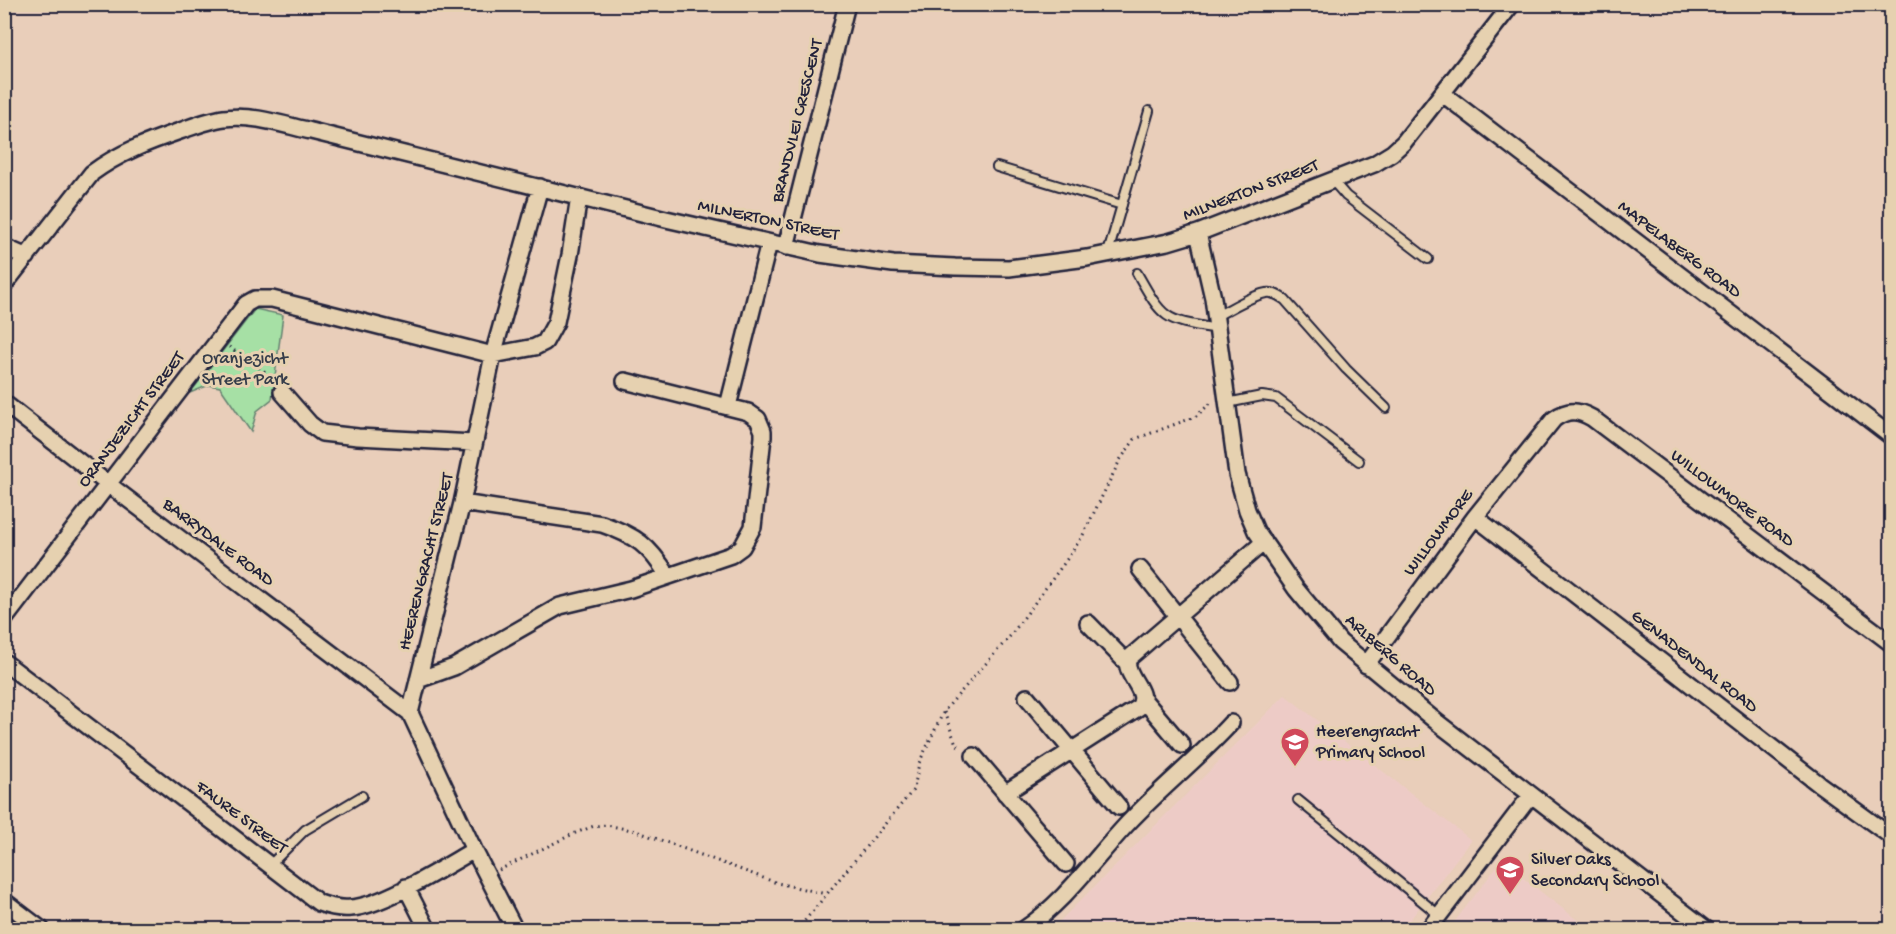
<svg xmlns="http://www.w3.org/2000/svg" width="1896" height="934" font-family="'Gochi Hand',sans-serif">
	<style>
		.built { fill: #edcbc6 }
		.green { fill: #a6e0a5; stroke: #648170; stroke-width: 1.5 }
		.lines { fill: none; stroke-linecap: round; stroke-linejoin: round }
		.service-casing { stroke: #22223b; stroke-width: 12 }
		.minor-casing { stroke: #22223b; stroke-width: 20 }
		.path { stroke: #22223b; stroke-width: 3; stroke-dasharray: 1.5 4.5; stroke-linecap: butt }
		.service { stroke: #e6d1b0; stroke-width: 8 }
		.minor { stroke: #e6d1b0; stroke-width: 15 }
		.labels { text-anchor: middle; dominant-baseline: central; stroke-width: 6; stroke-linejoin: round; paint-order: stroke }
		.street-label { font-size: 18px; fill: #22223b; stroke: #e6d1b0 }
		.park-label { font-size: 18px; fill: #363e4b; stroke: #e6d1b0 }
		.poi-label { font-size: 18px; fill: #22223b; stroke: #e6d1b0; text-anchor: start }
	</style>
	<rect width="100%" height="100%" fill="#e9ceba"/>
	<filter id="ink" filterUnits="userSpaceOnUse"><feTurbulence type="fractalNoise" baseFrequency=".0167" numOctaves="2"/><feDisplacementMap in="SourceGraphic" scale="12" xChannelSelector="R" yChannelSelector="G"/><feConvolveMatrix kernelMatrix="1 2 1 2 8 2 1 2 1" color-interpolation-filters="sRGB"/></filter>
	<g filter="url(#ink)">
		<!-- built -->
		<path class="built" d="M1285,695L1471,840L1403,929L1051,930Z
			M1501,861L1589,929H1449Z"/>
		<!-- green -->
		<path class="green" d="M255,309L283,315L272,399L257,411L251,432L220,387L209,385L190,393Z"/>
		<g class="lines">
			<!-- service casing -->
			<g class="service-casing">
				<path id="service" d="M997,167L1122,205
					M1332,180L1346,196L1428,259
					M1108,253L1149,111
					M1137,273C1164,321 1164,320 1218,329
					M1216,316C1229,310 1259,291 1271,293C1276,294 1281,297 1285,300L1346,369L1386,408
					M1227,403L1262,396L1276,398L1359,461
					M1298,800L1439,915
					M270,865L305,830L362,796"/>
			</g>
			<!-- minor casing -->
			<g class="minor-casing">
				<path id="minor" d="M1443,94L1892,437
					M1198,233L1213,298L1237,474L1247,510L1256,531L1296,589L1340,642L1438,723L1707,930
					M4,247L27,257
					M786,247L847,4
					M4,285L92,173C119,153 148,142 180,131C194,126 209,120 224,118C253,114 284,125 311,131L666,219L820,254L893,264L955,267L1009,268L1087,258L1168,242L1198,233L1374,164L1392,153L1404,142L1512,4
					M282,392L310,424L322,433L358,437L474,443
					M4,403L108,484L410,713
					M728,406L769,243
					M462,503L602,524C636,536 649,545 668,576
					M1475,517L1819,784L1892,837
					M1140,569L1230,682
					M4,620L246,304L255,299H272L493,355L535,347L545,342L556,322L570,255L579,197
					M1088,623L1126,662
					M4,662L319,903C330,907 340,909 351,908C383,906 444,867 474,850
					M1366,665L1475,517L1554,419C1568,409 1578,410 1592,418L1892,644
					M418,680L454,667L560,606L631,589L731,555L742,547L753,527L763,437V431L758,419L748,412L625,381
					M1027,697L1119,807
					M1143,699L1182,745
					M974,756L1066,864
					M1005,793L1138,708C1152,692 1123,676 1128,659L1264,542
					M406,887L428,930
					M4,901L42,930
					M515,930L474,850L410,713L462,503L493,355L540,187
					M1023,930C1066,901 1094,859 1129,822C1162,787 1199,758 1231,723
					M1428,930L1531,795"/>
			</g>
			<!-- path -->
			<path class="path" d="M229,347L264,371L273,382
				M944,712L956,744L962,748
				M499,870L573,834L594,826L607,825L636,831L777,883L826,894
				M797,930L914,789L919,763L944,711L1011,635L1065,562L1082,537L1120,460L1135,439L1195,417L1212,402"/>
			<!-- service -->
			<use href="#service" class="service"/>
			<!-- minor -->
			<use href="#minor" class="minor"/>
		</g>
	</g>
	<!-- icons -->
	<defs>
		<g id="school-pin" transform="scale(1.5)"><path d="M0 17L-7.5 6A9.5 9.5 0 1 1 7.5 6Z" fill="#d1495b" stroke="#e6d1b0"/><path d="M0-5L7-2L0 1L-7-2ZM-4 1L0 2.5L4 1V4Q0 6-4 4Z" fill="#fff"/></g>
	</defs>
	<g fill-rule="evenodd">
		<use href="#school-pin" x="1295" y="742"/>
		<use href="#school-pin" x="1510" y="870"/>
	</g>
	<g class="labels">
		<!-- street labels -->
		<g class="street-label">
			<text transform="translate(798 121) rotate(-76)">BRANDVLEI CRESCENT</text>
			<text transform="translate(1251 191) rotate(-21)">MILNERTON STREET</text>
			<text transform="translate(768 221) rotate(12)">MILNERTON STREET</text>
			<text transform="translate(1679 250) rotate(37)">MAPELABERG ROAD</text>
			<text transform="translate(132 420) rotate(-53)">ORANJEZICHT STREET</text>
			<text transform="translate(1732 499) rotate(37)">WILLOWMORE ROAD</text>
			<text transform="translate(1439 533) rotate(-53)">WILLOWMORE</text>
			<text transform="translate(218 543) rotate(37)">BARRYDALE ROAD</text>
			<text transform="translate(427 562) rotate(-76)">HEERENGRACHT STREET</text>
			<text transform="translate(1390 656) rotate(41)">ARLBERG ROAD</text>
			<text transform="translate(1694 662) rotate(38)">GENADENDAL ROAD</text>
			<text transform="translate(241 818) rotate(37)">FAURE STREET</text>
		</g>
		<!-- park labels -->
		<g class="park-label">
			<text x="245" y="359">Oranjezicht<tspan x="245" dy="21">Street Park</tspan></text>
		</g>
		<!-- poi labels -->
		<g class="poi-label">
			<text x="1316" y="732">Heerengracht<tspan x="1316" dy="21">Primary School</tspan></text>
			<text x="1531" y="860">Silver Oaks<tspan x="1531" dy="21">Secondary School</tspan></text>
		</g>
	</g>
	<!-- margin -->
	<rect width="1896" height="934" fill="none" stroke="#e6d1b0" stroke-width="24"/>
	<rect x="12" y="12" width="1872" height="910" fill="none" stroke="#22223b" stroke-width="2" filter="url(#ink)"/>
</svg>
